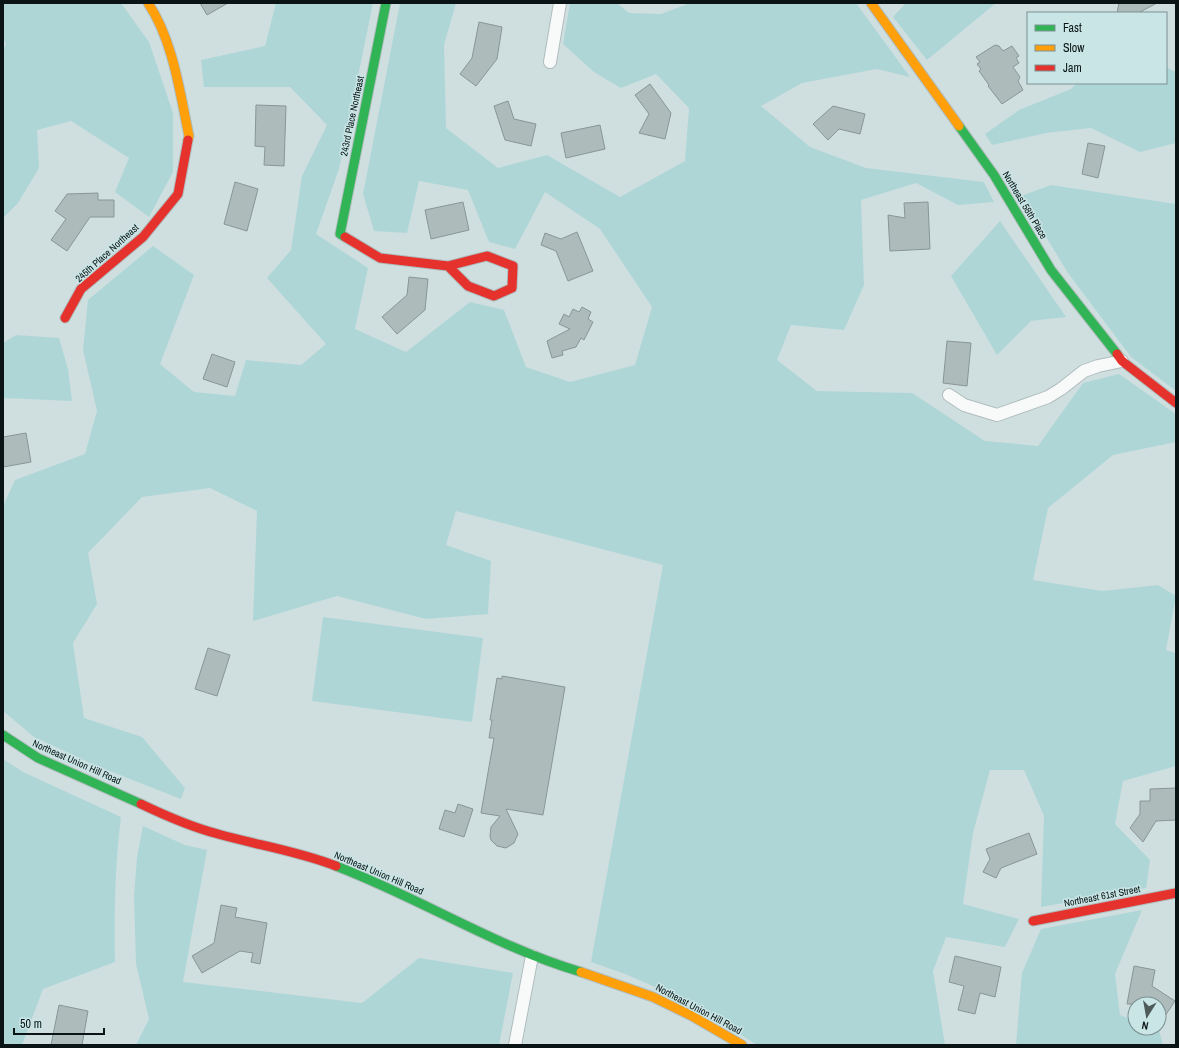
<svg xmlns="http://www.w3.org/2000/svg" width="1179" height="1048" font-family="'Archivo Narrow',sans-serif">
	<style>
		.green { fill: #afd6d7 }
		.building { fill: #aebbbb; stroke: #899596 }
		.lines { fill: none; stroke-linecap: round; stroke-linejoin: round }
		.street-casing { stroke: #b0bcbd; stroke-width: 14 }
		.fast-casing { stroke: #b0bcbd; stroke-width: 11 }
		.slow-casing { stroke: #b0bcbd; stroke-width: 11 }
		.jam-casing { stroke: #b0bcbd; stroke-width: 11 }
		.street { stroke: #f8fafa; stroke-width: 12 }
		.fast { stroke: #30b455; stroke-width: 9 }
		.slow { stroke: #ff9f0a; stroke-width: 9 }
		.jam { stroke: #e5322d; stroke-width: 9 }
		.labels { text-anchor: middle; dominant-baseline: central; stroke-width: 3; stroke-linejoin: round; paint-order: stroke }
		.street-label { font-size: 10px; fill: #0a1414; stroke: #c9e5e6 }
	</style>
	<rect width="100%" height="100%" fill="#cfdfe0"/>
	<!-- green -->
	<path class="green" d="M3,3H121L149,42L173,113V172L149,217L115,192L129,158L71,121L37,130L39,168L18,203L3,218V51L6,43L3,39Z
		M276,3H373L339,169L316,234L368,268L355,329L406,352L470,302L504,310L526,367L570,382L635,365L652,307L600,229L545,192L515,249L489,242L468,190L419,181L407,233L374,231L363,194L400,3H456L444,45L446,128L498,168L547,155L620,197L685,161L689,108L656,74L621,88L594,72L563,44L570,3H617L629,13L661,14L690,3H856L910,77L877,69L802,83L761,106L810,147L866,168L984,182L994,202L958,205L916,183L861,200L864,285L844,330L791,325L777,360L817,391L912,393L985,441L1038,446L1083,383L1119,374L1176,414V442L1113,455L1048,508L1033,580L1102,591L1158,585L1176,596L1166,650L1176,653V766L1123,781L1115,824L1150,860L1146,888L1041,907L1044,816L1024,770H990L973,833L963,904L1019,919L1005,947L946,937L933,971L945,1045H757L688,1001L625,974L591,962L663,565L456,511L446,545L491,561L488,614L426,619L337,596L253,621L257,511L210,488L142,497L88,553L97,604L73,643L84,718L142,737L185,788L181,799L97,766L34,737L3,711V506L15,480L85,454L97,411L83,350L88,300L153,246L194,275L160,364L194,392L235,396L246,360L301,365L326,344L267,278L291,250L302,176L327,125L290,87H204L201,60L265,46Z
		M906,3H996L927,60L893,17Z
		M1166,67L1176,72V143L1140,152L1091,128L1046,133L992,145L985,134L1019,110L1071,89L1077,83H1166Z
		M1051,185L1176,204V391L1131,357L1068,273L1021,196Z
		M1000,221L1066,317L1031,321L997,355L951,276Z
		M16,335L59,338L68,369L72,401L3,398V343Z
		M323,617L483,638L472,722L312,701Z
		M3,759L23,772L121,817C115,865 114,913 115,962L43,989L22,1045H3Z
		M143,826L185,845L207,850L183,982L362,1003L419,958L513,973L499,1045H136L149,1019L136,964L134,896L137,857Z
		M1142,910L1115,974L1120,1015L1135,1021V1028H1154L1159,1030L1163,1045H1016L1022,973L1041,929Z"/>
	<!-- building -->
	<path class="building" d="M200,3H228L207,15Z
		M1119,3H1157L1138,13H1117Z
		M479,22L502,27L497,59L476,86L460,74L472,58Z
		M995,45L999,46L1003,51L1012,46L1019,56L1016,58L1019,63L1013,67L1020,77L1018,81L1023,90L1002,104L988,86L989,85L979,71L981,69L977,64L980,62L976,57Z
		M650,84L671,113L665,139L639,133L649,114L635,95Z
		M508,101L514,119L536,124L531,146L505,140L494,106Z
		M256,105L286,106L284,166L264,165L265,147L255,146Z
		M833,106L865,114L860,134L839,129L828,140L813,124Z
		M600,125L605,149L566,158L561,133Z
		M1088,143L1105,146L1098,178L1082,174Z
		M235,182L258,189L247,231L224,224Z
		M98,193V200H114V217H90L67,251L51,240L66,219L55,211L67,194Z
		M463,202L469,230L431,239L425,210Z
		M928,202L930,249L890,251L888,215L905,218L904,203Z
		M577,232L593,271L568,281L556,251L541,245L545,233L561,239Z
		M409,277L428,279L425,310L397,334L382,317L407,295Z
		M582,307L591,312L588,319L593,322L584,340L581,338L576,347L562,351L563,355L552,358L547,341L570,329L559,324L564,314L569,317L573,309L579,312Z
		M947,341L971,343L967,386L943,383Z
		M212,354L235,362L227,387L203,379Z
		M26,433L31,462L3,467V437Z
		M208,648L230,655L217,696L195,689Z
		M502,676L565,687L543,815L506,809L518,834L514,843L506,848L497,846L491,840L490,836L491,827L500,816L481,813L494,738H489L492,720H490L497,678L502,679Z
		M1176,788V820L1156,821L1143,842L1130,828L1140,814V801H1150V789Z
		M458,804L473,809L464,837L439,829L445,810L455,813Z
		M1029,833L1037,854L1001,868L996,878L983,872L990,859L986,849Z
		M221,905L237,908L235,917L267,923L260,964L251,962L253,953L240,951L202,973L192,956L214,943Z
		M955,956L1001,967L995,997L980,993L975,1014L958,1010L964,986L949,982Z
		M1134,966L1155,970L1152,986L1175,1001L1159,1025V1004H1127Z
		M59,1005L88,1011L82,1045H51Z"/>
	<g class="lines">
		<!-- street casing -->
		<g class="street-casing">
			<path id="street" d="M550,62L560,3
				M949,395L964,405L997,415L1048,397L1061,389L1084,371L1098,366L1122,361
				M515,1045L532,956"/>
		</g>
		<!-- fast casing -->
		<g class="fast-casing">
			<path id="fast" d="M959,126L994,175L1051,270L1117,354
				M345,237L340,234L386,3
				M3,735L38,758L141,804
				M336,866C420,898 496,947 581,972"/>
		</g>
		<!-- slow casing -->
		<g class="slow-casing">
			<path id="slow" d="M148,3C173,40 180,93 189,136L188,140
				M871,3L959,126
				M581,972L653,997L692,1016L742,1045"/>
		</g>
		<!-- jam casing -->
		<g class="jam-casing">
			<path id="jam" d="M345,237L380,258L448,266L468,286L494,296L512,288L513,266L487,256L448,266
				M65,318L81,289L143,237L178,194L188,140
				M1117,354L1122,361L1176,403
				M141,804C166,816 191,827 218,834C257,845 298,851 336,866
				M1033,921L1176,893"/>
		</g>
		<!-- street -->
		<use href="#street" class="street"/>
		<!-- fast -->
		<use href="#fast" class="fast"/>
		<!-- slow -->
		<use href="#slow" class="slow"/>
		<!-- jam -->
		<use href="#jam" class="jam"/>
	</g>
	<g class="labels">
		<!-- street labels -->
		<g class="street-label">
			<text transform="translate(352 116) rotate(-78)">243rd Place Northeast</text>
			<text transform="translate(1025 205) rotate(59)">Northeast 58th Place</text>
			<text transform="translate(107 253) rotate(-42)">245th Place Northeast</text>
			<text transform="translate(77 762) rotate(24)">Northeast Union Hill Road</text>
			<text transform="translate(379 873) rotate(23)">Northeast Union Hill Road</text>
			<text transform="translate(1102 896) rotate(-11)">Northeast 61st Street</text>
			<text transform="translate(699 1009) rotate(28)">Northeast Union Hill Road</text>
		</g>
	</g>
	<!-- border -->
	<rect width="1179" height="1048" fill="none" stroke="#0a1414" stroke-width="8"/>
	<!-- legend -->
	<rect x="1027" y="12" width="140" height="72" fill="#c9e5e6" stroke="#7d9192"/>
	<rect x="1035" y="25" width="20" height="6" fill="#30b455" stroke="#7d9192"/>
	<text x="1063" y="32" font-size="12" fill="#0a1414">Fast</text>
	<rect x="1035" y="45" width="20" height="6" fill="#ff9f0a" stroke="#7d9192"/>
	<text x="1063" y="52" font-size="12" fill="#0a1414">Slow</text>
	<rect x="1035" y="65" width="20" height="6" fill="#e5322d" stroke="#7d9192"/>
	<text x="1063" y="72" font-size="12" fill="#0a1414">Jam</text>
	<!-- north arrow -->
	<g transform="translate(1147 1016) rotate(191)"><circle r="19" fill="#c9e5e6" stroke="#7d9192"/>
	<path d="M0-3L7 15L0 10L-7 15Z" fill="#4f5b5b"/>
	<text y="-6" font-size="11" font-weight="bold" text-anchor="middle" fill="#0a1414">N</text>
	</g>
	<!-- scale -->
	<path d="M14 1028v6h90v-6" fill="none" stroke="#0a1414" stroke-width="2"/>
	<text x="20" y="1028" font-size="12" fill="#0a1414" stroke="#c9e5e6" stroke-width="3" paint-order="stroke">50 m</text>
</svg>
